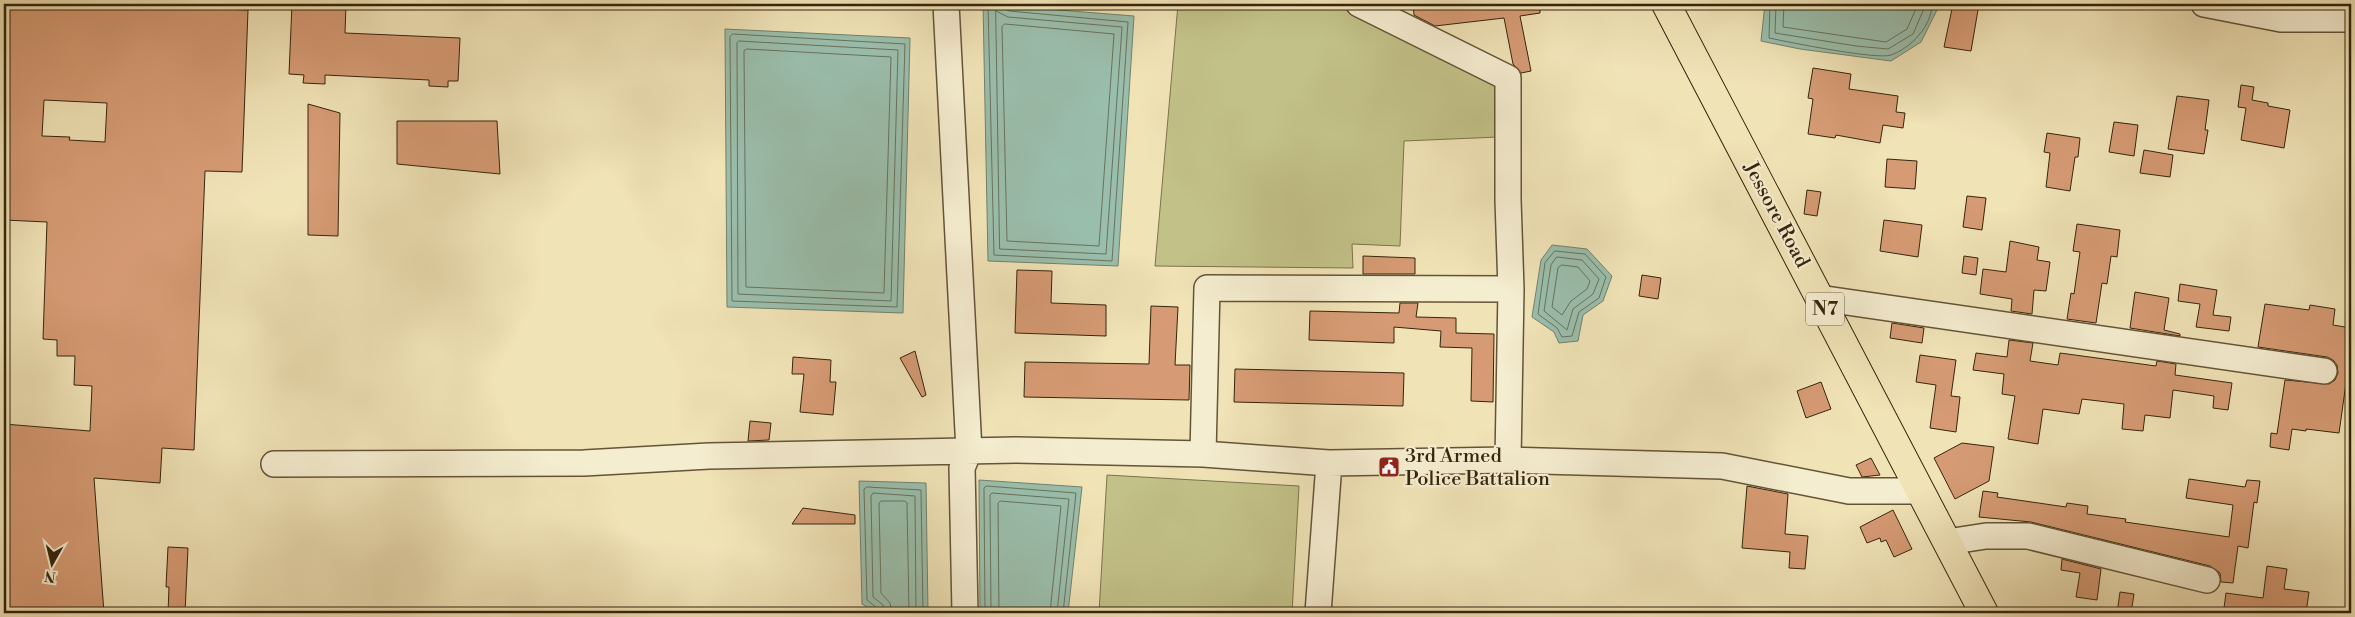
<svg xmlns="http://www.w3.org/2000/svg" width="2355" height="617" font-family="'Libre Bodoni',serif">
	<style>
		.green { fill: #c2c188; stroke: #7c734a }
		.water { fill: #9abeac; stroke: #72816c }
		.lines { fill: none; stroke-linecap: round; stroke-linejoin: round }
		.shore { stroke: #68725c; stroke-width: 1 }
		.building { fill: #d69b74; stroke: #35250d; fill-rule: evenodd }
		.minor-casing { stroke: #645437; stroke-width: 28 }
		.highway-casing { stroke: #35250d; stroke-width: 30 }
		.minor { stroke: #f5edd0; stroke-width: 25 }
		.highway { stroke: #f0e3b6; stroke-width: 28 }
		.labels { text-anchor: middle; dominant-baseline: central; stroke-width: 4.5; stroke-linejoin: round; paint-order: stroke }
		.shield { fill: #f5edd0; stroke: #6f6148; stroke-width: 1 }
		.shield-label { font-size: 19px; font-weight: bold; fill: #35250d }
		.street-label { font-size: 20px; fill: #35250d; stroke: #f5edd0 }
		.poi-label { font-size: 20px; fill: #35250d; stroke: #f5edd0; text-anchor: start }
	</style>
	<rect width="100%" height="100%" fill="#f0e3b6"/>
	<filter id="stains"><feTurbulence type="fractalNoise" baseFrequency=".004" numOctaves="4"/><feColorMatrix values="0 0 0 0 .2 0 0 0 0 .09 0 0 0 0 .02 0 0 0 .5 -.17"/></filter>
	<radialGradient id="worn" r=".72"><stop offset=".6" stop-color="#630" stop-opacity="0"/><stop offset="1" stop-color="#630" stop-opacity=".3"/></radialGradient>
	<!-- green -->
	<path class="green" d="M1178,4H1339L1498,85V137L1404,141L1400,246L1352,244L1353,268L1155,266Z
		M1107,475L1299,486L1292,613H1099Z"/>
	<!-- water -->
	<path class="water" d="M983,4L1134,16L1118,266L988,261Z
		M1765,4H1937V10L1921,42L1891,61L1800,49L1761,41Z
		M725,29L910,38L903,313L727,307Z
		M1552,245L1587,249L1612,276L1603,301L1583,315L1578,341L1559,343L1554,332L1532,317L1541,260Z
		M979,480L1082,487L1068,613H980Z
		M859,481L926,483L928,612L877,613L862,604Z"/>
	<g class="lines">
		<!-- shore -->
		<path class="shore" d="M988,4L994,255L1112,261L1128,22L1009,11L1005,9L1004,4
			M1770,4L1769,38C1788,42 1877,60 1891,55C1911,48 1932,26 1932,4
			M1776,4L1775,33L1856,46L1888,49L1913,34L1926,4
			M1784,4L1783,27L1886,42L1907,29L1918,4
			M996,11L1008,17L1122,27L1106,254L1000,249Z
			M1005,24L1114,34L1099,246L1007,241L1002,27Z
			M733,34L905,44L897,307L732,301L730,37Z
			M739,41L898,50L891,301L738,294L737,43Z
			M747,49L891,57L884,293L746,287L744,51Z
			M1555,251L1585,254L1606,277L1599,298L1579,312L1572,336L1562,337L1557,328L1538,314L1545,263Z
			M1557,257L1582,260L1599,279L1593,294L1573,309L1567,330L1544,311L1551,265Z
			M1562,265L1578,267L1590,281L1587,289L1571,301L1562,315L1552,307L1558,268Z
			M879,613L877,608L867,600L864,489L867,487L921,490L923,613
			M885,613L883,605L873,597L871,496L873,493L915,496L916,613
			M892,613L890,603L881,593L879,503L881,501H905L907,503L909,613
			M985,613L984,488L986,486L1076,493L1063,613
			M991,613L990,495L992,493L1069,499L1057,613
			M999,613L998,503L1000,501L1061,506L1050,613"/>
	</g>
	<!-- building -->
	<path class="building" d="M76,4L248,10L242,172L205,171L194,450L162,448L160,483L94,478L104,613H4V424L90,431L92,386L74,385L75,356H57V340L43,339L47,222L4,220V9H21V5L76,8ZM44,100L107,103L105,142L69,140L70,137L42,136Z
		M292,4H346L345,33L460,38L458,81H448V87L429,86V80L325,75V84L303,83L304,75L289,74Z
		M1413,4H1540V13L1520,16L1531,71L1521,73L1513,64L1504,18L1435,26L1414,15Z
		M1953,4H1979L1971,51L1944,47Z
		M1813,68L1851,74L1849,89L1898,96L1896,112L1905,113L1903,128L1883,125L1880,143L1836,135L1835,138L1808,134L1813,99L1808,98Z
		M2241,85L2254,87L2252,100L2268,103V106L2290,110L2284,148L2241,140L2246,108L2238,107Z
		M2177,96L2209,100L2205,130H2208L2204,154L2168,149Z
		M308,104L340,113L338,236L308,235Z
		M397,121H497L500,174L397,164Z
		M2114,122L2138,125L2134,156L2109,152Z
		M2047,133L2080,138L2078,157H2075L2070,191L2046,187L2050,153L2044,152Z
		M2144,150L2173,155L2170,177L2140,173Z
		M1887,159L1917,161L1915,189L1885,187Z
		M1807,190L1821,192L1817,216L1804,214Z
		M1967,196L1986,198L1982,230L1963,227Z
		M1884,220L1922,225L1918,257L1880,251Z
		M2077,224L2120,230L2117,257L2111,256L2107,284L2102,283L2096,323L2067,319L2071,293L2074,294L2080,252L2073,251Z
		M2010,241L2039,247L2037,260L2050,262L2046,291L2034,290L2032,314L2011,311L2012,299L1980,294L1983,269L2006,272Z
		M1363,256L1415,258V274H1363Z
		M1964,256L1978,258L1976,275L1962,273Z
		M1017,270L1052,271L1051,303L1106,305V336L1015,333Z
		M1642,275L1661,278L1658,299L1639,296Z
		M2180,284L2217,290L2213,315L2231,317L2229,331L2196,327L2200,304L2178,301Z
		M2135,292L2169,298L2164,330L2180,334V336L2130,328Z
		M1400,303H1418L1416,317L1456,318V333L1494,334L1493,402L1471,401L1472,348L1440,347L1441,331L1394,327V343L1309,340L1310,311L1399,313Z
		M2265,304L2309,310L2310,305L2335,309L2333,325L2351,328V377L2347,376L2339,433L2306,429V431L2292,429L2289,450L2270,447L2271,433L2277,434L2285,380L2329,384L2335,380L2338,373L2337,365L2333,360L2327,357L2258,347Z
		M1151,306L1178,307L1175,365H1190L1189,400L1024,397L1025,362L1149,364Z
		M1892,323L1924,328L1922,343L1890,338Z
		M2009,340L2033,343L2030,361L2058,365L2060,353L2156,366L2157,361L2176,364L2175,375L2232,383L2228,410L2213,408L2214,396L2173,390L2170,418L2145,415L2143,431L2122,429L2124,404L2082,399L2079,414L2043,409L2038,444L2008,439L2015,396L2002,394L2004,374L1973,370L1976,353L2007,357Z
		M915,351L926,395L922,397L900,358Z
		M1920,355L1956,360L1951,396L1960,397L1956,432L1930,428L1936,385L1916,382Z
		M793,357L831,360L830,382H836L833,415L800,412L804,374H792Z
		M1235,369L1404,373L1403,406L1234,402Z
		M1821,382L1831,409L1806,418L1797,391Z
		M750,421L771,423L769,440L748,441Z
		M1962,443L1994,447L1989,481L1955,499L1934,458Z
		M1871,458L1880,475L1862,477L1856,465Z
		M2189,479L2245,487L2247,480L2260,481L2257,503L2254,502L2248,548L2238,546L2233,583L2221,582L2220,573L2210,566L2031,522L1979,517L1983,491L1998,493L1997,497L2066,507L2067,503L2088,506L2087,514L2126,519L2125,522L2229,537L2233,505L2186,498Z
		M1747,486L1788,494L1785,534L1808,536L1805,569L1789,568L1790,552L1742,548Z
		M803,508L855,515V524H792Z
		M1893,510L1912,549L1894,557L1886,540L1881,542L1880,538L1867,543L1860,527Z
		M168,547L188,548L185,613H168L169,587H166Z
		M2062,559L2101,569L2097,600L2076,597L2080,573L2061,570Z
		M2267,566L2287,569L2284,589L2309,592L2306,613L2257,611L2256,613L2224,608L2226,593L2263,598Z
		M2120,592L2134,594L2131,613H2117Z"/>
	<g class="lines">
		<!-- minor casing -->
		<g class="minor-casing">
			<path id="minor" d="M946,4L969,451L962,468L965,613
				M1359,4L1508,78V200L1511,289L1508,460
				M2204,4L2281,19H2351
				M1819,298L2324,371
				M1203,454L1207,288L1511,289
				M274,464L584,463L709,456L1016,450L1203,454L1329,463L1508,460L1722,466L1849,491H1920
				M1947,542L1986,536H2028L2207,580
				M1318,613L1329,463"/>
		</g>
		<!-- highway casing -->
		<g class="highway-casing">
			<path id="highway" d="M1666,4L1984,613"/>
		</g>
		<!-- minor -->
		<use href="#minor" class="minor"/>
		<!-- highway -->
		<use href="#highway" class="highway"/>
	</g>
	<!-- icons -->
	<defs>
		<g id="civic-square" transform="scale(1.125)"><rect x="-9" y="-9" width="18" height="18" rx="4" fill="#8f2418" stroke="#f5edd0"/><path d="M-.6-6.5H3V-4.5H.6V-3L4-1V1h2V6H-6V1h2V-1L-.6-3ZM-1.2 2.5V6h2.4V2.5Z" fill="#fff"/></g>
	</defs>
	<g fill-rule="evenodd">
		<use href="#civic-square" x="1389" y="467"/>
	</g>
	<g class="labels">
		<!-- shield labels -->
		<rect class="shield" x="1806" y="292.5" width="38" height="33" rx="4"/>
		<g class="shield-label">
			<text x="1825" y="309">N7</text>
		</g>
		<!-- street labels -->
		<g class="street-label">
			<text transform="translate(1776 215) rotate(62)">Jessore Road</text>
		</g>
		<!-- poi labels -->
		<g class="poi-label">
			<text x="1405" y="456">3rd Armed<tspan x="1405" dy="23">Police Battalion</tspan></text>
		</g>
	</g>
	<!-- margin -->
	<rect width="2355" height="617" fill="none" stroke="#f0e3b6" stroke-width="20"/>
	<rect x="5" y="5" width="2345" height="607" fill="none" stroke="#35250d" stroke-width="2.5"/>
	<rect x="10" y="10" width="2335" height="597" fill="none" stroke="#35250d"/>
	<!-- north arrow -->
	<g transform="translate(52 564) rotate(188)" stroke="#f5edd0" stroke-width="4" paint-order="stroke">
	<path d="M0-4L9 19L0 12L-9 19Z" fill="#35250d"/>
	<text y="-8" font-size="14" font-weight="bold" text-anchor="middle" fill="#35250d">N</text>
	</g>
	<rect width="100%" height="100%" filter="url(#stains)"/>
	<rect width="100%" height="100%" fill="url(#worn)"/>
</svg>
